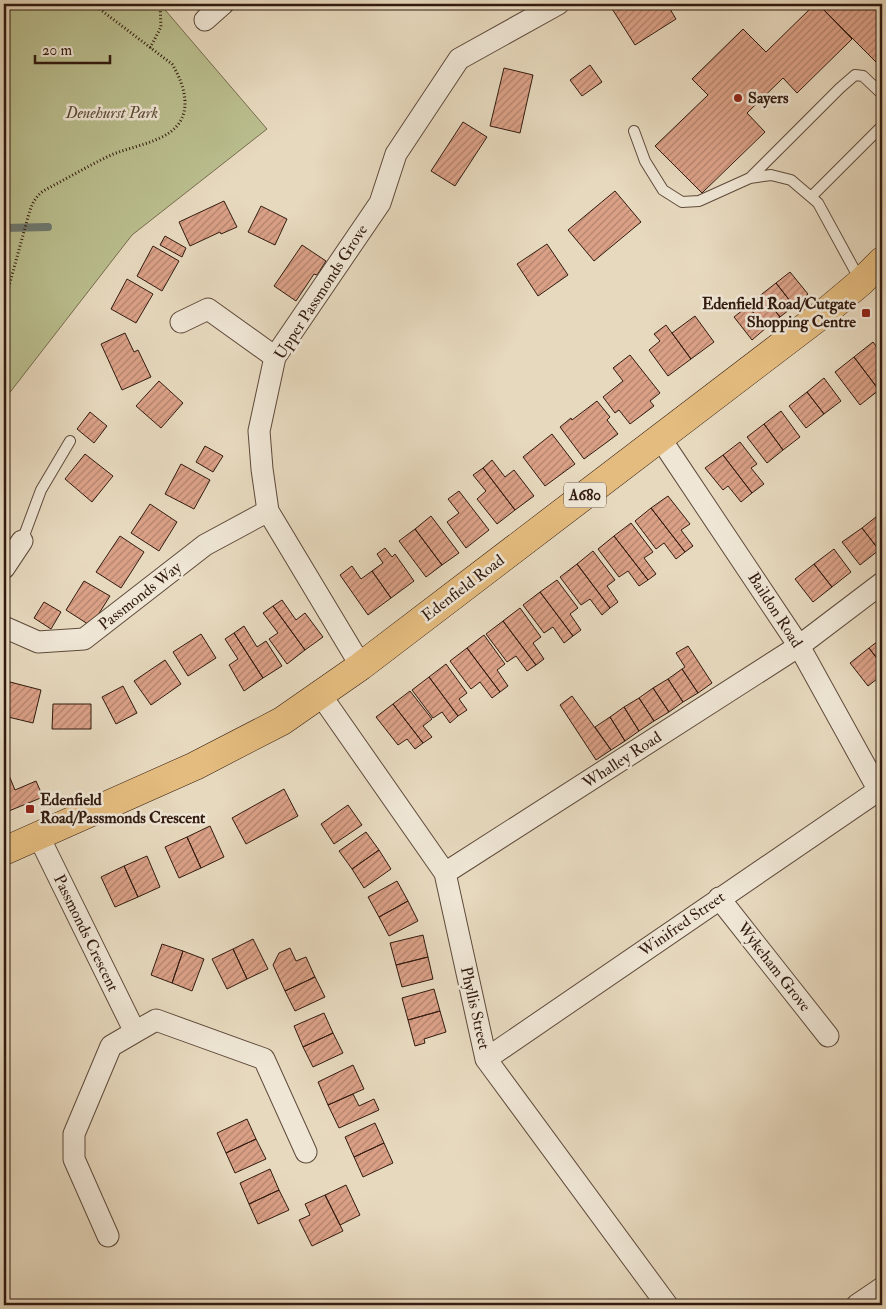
<svg xmlns="http://www.w3.org/2000/svg" width="886" height="1309" font-family="'IM FELL Double Pica',serif">
	<style>
		.green { fill: #babe8e; stroke: #766c4e }
		.lines { fill: none; stroke-linecap: round; stroke-linejoin: round }
		.stream { stroke: #6e7a71; stroke-width: 8 }
		.building { fill: url(#building-hatch); stroke: #311a0f }
		.lane-casing { stroke: #5e4a3b; stroke-width: 12 }
		.street-casing { stroke: #5e4a3b; stroke-width: 23 }
		.primary-casing { stroke: #311a0f; stroke-width: 29 }
		.path { stroke: #311a0f; stroke-width: 3; stroke-dasharray: 1 2.5; stroke-linecap: butt }
		.lane { stroke: #efe6d5; stroke-width: 10 }
		.street { stroke: #efe6d5; stroke-width: 21 }
		.primary { stroke: #e4bc7f; stroke-width: 28 }
		.poi-dot { fill: #8f2418; stroke: #efe6d5; stroke-width: 2 }
		.labels { text-anchor: middle; dominant-baseline: central; stroke-width: 5; stroke-linejoin: round; paint-order: stroke }
		.shield { fill: #efe6d5; stroke: #6a574a; stroke-width: 1 }
		.shield-label { font-size: 15px; font-weight: bold; fill: #311a0f }
		.poi-label { font-size: 16px; font-weight: bold; fill: #311a0f; stroke: #efe6d5; text-anchor: start }
		.park-label { font-size: 16px; font-style: italic; fill: #5a4b35; stroke: #efe6d5 }
		.street-label { font-size: 16px; fill: #311a0f; stroke: #efe6d5 }
	</style>
	<defs>
		<pattern id="building-hatch" width="6" height="6" patternUnits="userSpaceOnUse" patternTransform="scale(1.25)"><rect width="6" height="6" fill="#dba187"/><path d="M-1 1l2-2M0 6l6-6M5 7l2-2" fill="none" stroke="#b2826d"/></pattern>
	</defs>
	<rect width="100%" height="100%" fill="#e7d9be"/>
	<filter id="stains"><feTurbulence type="fractalNoise" baseFrequency=".004" numOctaves="4"/><feColorMatrix values="0 0 0 0 .2 0 0 0 0 .09 0 0 0 0 .02 0 0 0 .5 -.17"/></filter>
	<radialGradient id="worn" r=".72"><stop offset=".6" stop-color="#630" stop-opacity="0"/><stop offset="1" stop-color="#630" stop-opacity=".3"/></radialGradient>
	<!-- green -->
	<path class="green" d="M4,4H160L267,129L132,235L4,400Z"/>
	<g class="lines">
		<!-- stream -->
		<path class="stream" d="M4,228L48,227"/>
	</g>
	<!-- building -->
	<path class="building" d="M609,4H667L676,19L635,45Z
		M815,4H818L852,39L797,93L783,78L747,113L765,132L702,193L655,146L708,95L692,79L743,29L766,52Z
		M818,4H882V62L879,65Z
		M590,65L602,82L582,96L570,80Z
		M504,68L533,75L520,133L490,126Z
		M463,122L487,137L455,186L431,171Z
		M615,191L641,222L594,261L568,230Z
		M224,201L237,227L221,234L220,232L190,246L179,222Z
		M261,206L287,219L275,245L248,232Z
		M165,236L186,248L182,257L160,245Z
		M547,244L568,275L538,296L517,264Z
		M302,245L326,261L317,275L314,274L296,301L274,286Z
		M153,246L179,261L162,291L137,276Z
		M790,272L808,294L794,306L776,283Z
		M127,279L153,294L136,323L111,309Z
		M776,283L794,306L780,317L762,294Z
		M762,294L780,317L766,328L748,306Z
		M748,306L766,328L752,340L734,317Z
		M695,316L714,342L691,359L672,333Z
		M666,325L691,359L668,376L649,350L660,341L654,334Z
		M125,333L134,352L138,350L151,377L122,390L101,344Z
		M873,342L882,354V386L878,389L854,357Z
		M630,355L660,393L650,401L654,406L630,424L619,410L615,413L603,397L623,381L613,368Z
		M854,357L879,390L860,405L835,372Z
		M824,378L841,401L824,414L807,392Z
		M159,381L183,403L161,428L136,406Z
		M807,392L824,414L806,428L789,406Z
		M597,401L610,417L607,420L618,434L584,459L560,427L571,418L572,420Z
		M781,411L800,437L783,450L764,424Z
		M90,412L107,426L94,443L77,429Z
		M764,424L783,450L767,463L747,437Z
		M552,434L575,464L545,486L523,457Z
		M740,442L757,464L751,468L764,484L752,493L723,455Z
		M205,446L223,456L213,472L196,462Z
		M85,454L113,476L92,502L65,479Z
		M723,455L752,493L741,502L728,486L723,490L705,468Z
		M492,460L505,477L514,470L534,496L515,510L483,468Z
		M181,464L210,480L194,509L165,494Z
		M483,468L515,510L497,524L477,499L486,491L473,475Z
		M459,491L489,530L466,548L447,522L459,513L448,499Z
		M668,496L690,524L681,530L693,546L685,552L651,508Z
		M150,504L177,522L159,551L131,533Z
		M651,508L685,552L676,559L664,543L656,549L635,521Z
		M881,513L882,515V548L879,550L862,528Z
		M431,516L459,553L442,565L415,529Z
		M631,523L653,552L644,558L656,574L648,580L614,536Z
		M862,528L879,550L860,565L842,542Z
		M415,529L442,565L426,577L399,541Z
		M120,536L144,552L121,588L96,572Z
		M614,536L648,580L639,586L628,571L619,577L598,549Z
		M385,548L392,557L395,554L414,581L391,598L372,571L383,563L377,554Z
		M834,549L851,572L832,587L814,564Z
		M593,551L615,580L607,586L618,602L610,608L577,564Z
		M577,564L610,608L602,615L590,599L581,605L560,577Z
		M814,564L832,587L813,602L795,579Z
		M352,566L361,579L372,571L391,598L368,615L340,575Z
		M557,580L578,608L570,614L581,630L573,636L540,592Z
		M84,581L110,596L91,626L66,610Z
		M540,592L573,636L564,643L553,627L544,633L523,605Z
		M282,600L296,620L305,613L323,637L305,650L273,606Z
		M44,602L61,612L51,629L34,618Z
		M273,606L305,650L287,664L269,639L278,633L263,613Z
		M520,608L541,637L533,643L544,659L536,665L503,621Z
		M503,621L536,665L527,671L516,656L507,662L486,634Z
		M244,626L257,647L266,641L282,666L263,678L234,633Z
		M234,633L263,678L244,691L229,665L238,659L225,639Z
		M201,634L216,658L188,676L173,652Z
		M484,635L505,664L497,670L508,686L500,692L467,648Z
		M882,638V665L869,648Z
		M688,646L712,683L698,693L682,669L685,667L676,653Z
		M467,648L500,692L492,698L480,682L471,689L450,661Z
		M869,648L882,665V675L868,686L850,663Z
		M165,660L181,684L151,705L134,681Z
		M446,664L467,693L459,699L467,710L458,716L429,677Z
		M682,669L698,693L683,702L668,679Z
		M429,677L458,716L450,723L442,712L433,718L412,690Z
		M668,679L683,702L669,712L653,688Z
		M10,682L41,690L33,723L4,716V708Z
		M123,686L137,713L116,724L102,697Z
		M653,688L669,712L654,721L639,698Z
		M410,691L432,719L423,726L432,737L423,743L393,704Z
		M572,696L611,750L596,760L560,705Z
		M639,698L654,721L639,731L624,707Z
		M53,704H91V729H52Z
		M393,704L423,743L415,749L407,739L398,745L376,717Z
		M624,707L639,731L625,741L610,717Z
		M610,717L625,741L611,750L595,727Z
		M8,773L15,790L36,781L43,797L4,813V775Z
		M284,789L298,816L246,844L232,818Z
		M348,805L362,825L334,844L321,824Z
		M210,826L224,857L201,868L187,837Z
		M366,832L379,850L352,869L339,851Z
		M187,837L201,868L179,878L165,847Z
		M379,850L391,869L364,888L352,869Z
		M147,856L160,887L138,897L124,866Z
		M124,866L138,897L115,907L101,877Z
		M397,881L408,901L379,917L368,897Z
		M408,901L418,921L389,936L379,917Z
		M423,935L428,957L396,965L390,943Z
		M253,939L268,969L247,979L233,949Z
		M162,944L183,951L172,983L151,975Z
		M290,948L296,961L306,957L315,977L285,991L273,965L279,953Z
		M233,949L247,979L227,989L212,959Z
		M183,951L204,959L192,991L172,983Z
		M428,957L433,979L402,987L396,965Z
		M315,977L325,997L295,1011L285,991Z
		M434,989L440,1011L408,1020L402,998Z
		M440,1011L446,1032L424,1039L425,1043L415,1046L408,1020Z
		M324,1013L333,1033L303,1047L294,1026Z
		M333,1033L343,1053L313,1067L303,1047Z
		M353,1065L364,1089L328,1105L318,1082Z
		M353,1094L359,1106L374,1099L379,1110L339,1128L328,1105Z
		M247,1119L256,1139L226,1153L217,1133Z
		M375,1123L384,1143L354,1157L345,1137Z
		M256,1139L266,1159L235,1173L226,1153Z
		M384,1143L393,1163L363,1177L354,1157Z
		M270,1169L279,1190L249,1204L240,1183Z
		M346,1185L360,1215L340,1225L325,1195Z
		M279,1190L289,1210L258,1224L249,1204Z
		M325,1195L343,1231L312,1246L299,1220L310,1215L305,1204Z"/>
	<g class="lines">
		<!-- lane casing -->
		<g class="lane-casing">
			<path id="lane" d="M634,131L645,161L663,190L682,202L699,201L750,178L771,175L791,180L818,203L860,280
				M750,178L840,88L855,75L863,76L882,94
				M811,197L882,126
				M22,541L41,490L70,441"/>
		</g>
		<!-- street casing -->
		<g class="street-casing">
			<path id="street" d="M205,20L223,4
				M181,322L208,309L275,357
				M660,438L799,646L878,789
				M4,568L22,541
				M4,627L38,642L84,639L205,545L268,511
				M361,666L268,511L262,469L259,431L275,357L380,203L396,154L459,59L558,4
				M320,694L445,873L486,1059L667,1305
				M38,835L135,1032L111,1046L74,1134V1159L108,1236
				M445,873L799,646L882,583
				M719,898L828,1036
				M135,1032L156,1020L264,1059L306,1152
				M486,1059L882,788
				M857,1305L882,1288"/>
		</g>
		<!-- primary casing -->
		<g class="primary-casing">
			<path id="primary" d="M4,851L195,766L282,721L361,666L829,309L861,282L882,261"/>
		</g>
		<!-- path -->
		<path class="path" d="M150,48L161,27L160,4
			M4,304L28,217C31,206 34,198 43,191C66,179 88,166 111,155C128,148 146,145 162,137C195,121 187,89 172,64L93,4"/>
		<!-- lane -->
		<use href="#lane" class="lane"/>
		<!-- street -->
		<use href="#street" class="street"/>
		<!-- primary -->
		<use href="#primary" class="primary"/>
	</g>
	<!-- markers -->
	<g class="poi-dot">
		<circle cx="738" cy="98" r="5"/>
		<rect x="861" y="308" width="10" height="10" rx="2.5"/>
		<rect x="25" y="804" width="10" height="10" rx="2.5"/>
	</g>
	<g class="labels">
		<!-- shield labels -->
		<rect class="shield" x="564" y="482.5" width="42" height="25" rx="4"/>
		<g class="shield-label">
			<text x="585" y="495">A680</text>
		</g>
		<!-- poi labels -->
		<g class="poi-label">
			<text x="748" y="98">Sayers</text>
			<text x="856" y="304" text-anchor="end">Edenfield Road/Cutgate<tspan x="856" dy="18">Shopping Centre</tspan></text>
			<text x="40" y="800">Edenfield<tspan x="40" dy="18">Road/Passmonds Crescent</tspan></text>
		</g>
		<!-- park labels -->
		<g class="park-label">
			<text x="112" y="113">Denehurst Park</text>
		</g>
		<!-- street labels -->
		<g class="street-label">
			<text transform="translate(321 292) rotate(-57)">Upper Passmonds Grove</text>
			<text transform="translate(463 588) rotate(-37)">Edenfield Road</text>
			<text transform="translate(140 596) rotate(-38)">Passmonds Way</text>
			<text transform="translate(775 610) rotate(57)">Baildon Road</text>
			<text transform="translate(622 760) rotate(-33)">Whalley Road</text>
			<text transform="translate(682 924) rotate(-35)">Winifred Street</text>
			<text transform="translate(86 933) rotate(64)">Passmonds Crescent</text>
			<text transform="translate(774 967) rotate(52)">Wykeham Grove</text>
			<text transform="translate(475 1008) rotate(77)">Phyllis Street</text>
		</g>
	</g>
	<!-- margin -->
	<rect width="886" height="1309" fill="none" stroke="#e7d9be" stroke-width="20"/>
	<rect x="5" y="5" width="876" height="1299" fill="none" stroke="#311a0f" stroke-width="2.5"/>
	<rect x="10" y="10" width="866" height="1289" fill="none" stroke="#311a0f"/>
	<!-- scale -->
	<path d="M35 55v8h75v-8" fill="none" stroke="#311a0f" stroke-width="2.5"/>
	<text x="42" y="55" font-size="15" fill="#311a0f" stroke="#efe6d5" stroke-width="4" paint-order="stroke">20 m</text>
	<rect width="100%" height="100%" filter="url(#stains)"/>
	<rect width="100%" height="100%" fill="url(#worn)"/>
</svg>
